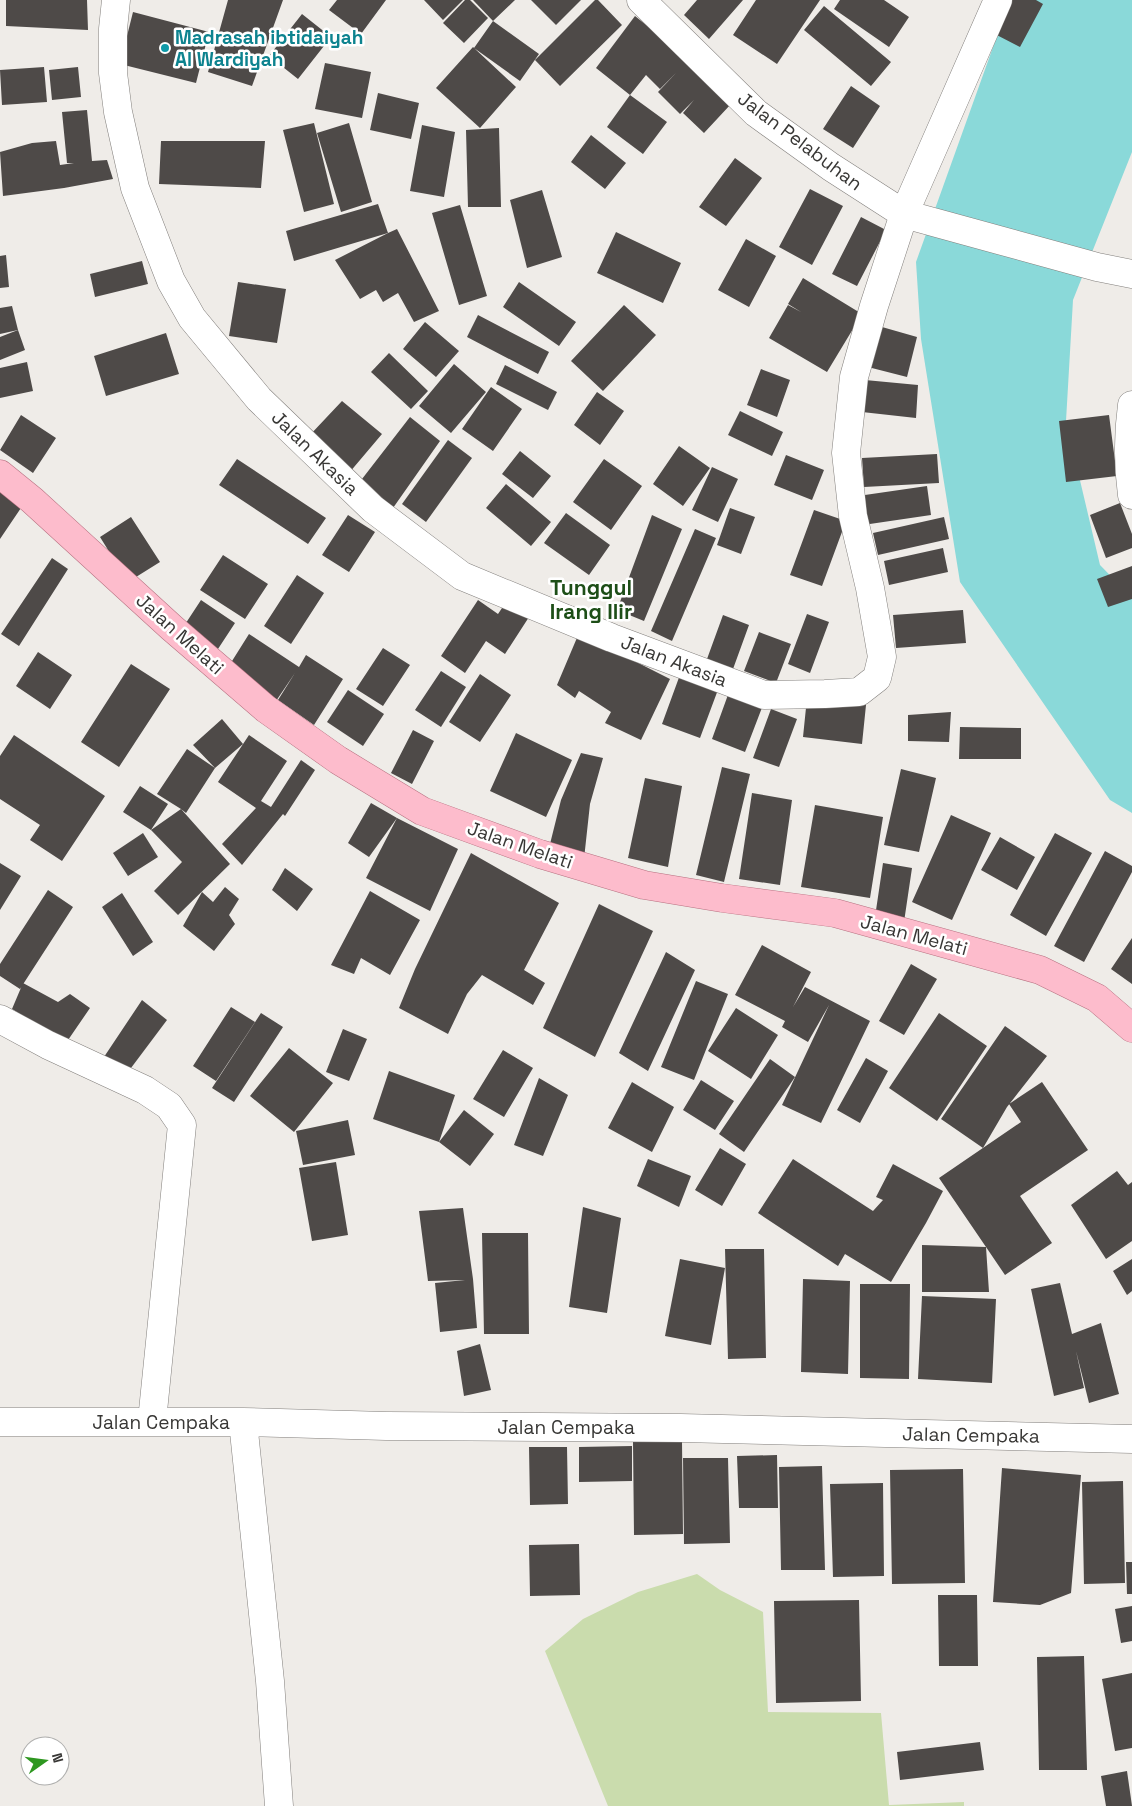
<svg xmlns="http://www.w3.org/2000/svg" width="1132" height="1806" font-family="'Space Grotesk',sans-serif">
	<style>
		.green { fill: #cadcad }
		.water { fill: #8ad9d9 }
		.building { fill: #4e4a48 }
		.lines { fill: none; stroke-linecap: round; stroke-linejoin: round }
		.minor-casing { stroke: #827f7c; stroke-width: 29 }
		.major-casing { stroke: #b77181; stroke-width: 29 }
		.minor { stroke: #fff; stroke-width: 28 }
		.major { stroke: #fdbccc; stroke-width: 28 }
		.culture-dot { fill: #0f9aa8; stroke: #fff; stroke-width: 2 }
		.labels { text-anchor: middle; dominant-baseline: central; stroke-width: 5; stroke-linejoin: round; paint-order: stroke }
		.culture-label { font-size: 19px; font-weight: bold; fill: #0d838f; stroke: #fff; text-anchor: start }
		.street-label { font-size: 19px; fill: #383735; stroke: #fff }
		.quarter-label { font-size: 21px; font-weight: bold; fill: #1d4e17; stroke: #fff }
	</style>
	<rect width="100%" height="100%" fill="#efece8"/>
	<!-- green -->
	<path class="green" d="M697,1574L720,1590L763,1612L768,1712L881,1713L889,1805L964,1802V1806H608L545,1651L583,1619L638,1592Z"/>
	<!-- water -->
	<path class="water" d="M1014,0H1132V152L1073,300L1066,421L1100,565L1132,598V813L1110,800L960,582L921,339L916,262L997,36Z"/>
	<!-- building -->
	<path class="building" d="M6,0H87L88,30L6,26Z
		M228,0H283L252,86L208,72Z
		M337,0H386L361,34L329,10Z
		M424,0H463L443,20Z
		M465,0H470L488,18L464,43L443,23Z
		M473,0H515L493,21Z
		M531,0H581L556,25Z
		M595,0H598L622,25L560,86L535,60Z
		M697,0H743L709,39L684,15Z
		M756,0H820L777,64L733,35Z
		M840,0H884L909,17L889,47L834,9Z
		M1005,0H1036L1043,4L1020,47L989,31Z
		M824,6L891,62L871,86L804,30Z
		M133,12L209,32L196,83L120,64Z
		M302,14L331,37L298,79L269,56Z
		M635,16L670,44L731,104L704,133L683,113L694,100L680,114L658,92L676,73L660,89L646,75L630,95L596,68Z
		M493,21L539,54L520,81L474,48Z
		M473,47L516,87L480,128L436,88Z
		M325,63L371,72L362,118L315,109Z
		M44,67L47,102L2,105L0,70Z
		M78,67L81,97L52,100L49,70Z
		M851,86L880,106L853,148L823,129Z
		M378,93L419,103L411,139L370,130Z
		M630,95L667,122L643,154L607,127Z
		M87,110L92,161L107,160L113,179L64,188L3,196L0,152L32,143L56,141L60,165L74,163H67L62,112Z
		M314,123L334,204L304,212L283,130Z
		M349,123L372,202L341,212L317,133Z
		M422,125L455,132L444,197L410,191Z
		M499,128L501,207H468L466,130Z
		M591,135L626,163L605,189L571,162Z
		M161,141H265L261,188L159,184Z
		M735,158L762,178L726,226L699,207Z
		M810,189L843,206L812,265L779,247Z
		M542,190L562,257L527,268L510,200Z
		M378,204L388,233L397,229L439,311L414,322L398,293L383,302L376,290L360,299L335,260L388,233L294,261L286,231Z
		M460,205L487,296L459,305L432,213Z
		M861,217L886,230L857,286L832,274Z
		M616,232L681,263L663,303L597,273Z
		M746,239L776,256L749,307L718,290Z
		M6,255L9,287L0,288V256Z
		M142,261L148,284L95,297L90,274Z
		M803,278L862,314L827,372L769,338L788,305L801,312L788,304Z
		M238,282L286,289L277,343L229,336Z
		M519,282L576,322L559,346L503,307Z
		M624,305L656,335L603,391L571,361Z
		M12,306L18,330L0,334V308Z
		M478,315L549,352L538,374L467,337Z
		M425,322L459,351L436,377L403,349Z
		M875,325L917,337L907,377L864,366Z
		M18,330L25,350L0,360V337Z
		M166,333L179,374L106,396L94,356Z
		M389,353L428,391L411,409L371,372Z
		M27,362L33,391L0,398V368Z
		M454,364L486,392L451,433L419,406Z
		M505,365L557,392L548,410L496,384Z
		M761,369L790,380L777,417L747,405Z
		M865,380L918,385L916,418L862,412Z
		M491,387L522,409L493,451L462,429Z
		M597,392L624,411L600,445L574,425Z
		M342,401L382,434L349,473L309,436Z
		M740,411L783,432L772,456L728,435Z
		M21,415L56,438L33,473L0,450Z
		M1109,415L1117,476L1066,482L1059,421Z
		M410,417L440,441L393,508L362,479Z
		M448,440L472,458L426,522L402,504Z
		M679,446L710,468L683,506L653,484Z
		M520,451L551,476L533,498L502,474Z
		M937,454L939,483L864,487L862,458Z
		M786,455L824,470L812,500L774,485Z
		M237,459L326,518L308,544L219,485Z
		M604,459L642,486L611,530L573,502Z
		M712,467L738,479L718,522L692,510Z
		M506,484L551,522L531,546L486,508Z
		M0,485L25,502L0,539Z
		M927,486L931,515L863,525L858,496Z
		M1120,503L1132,534V548L1106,558L1090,515Z
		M730,508L755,517L741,554L717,545Z
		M814,510L846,521L822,586L790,575Z
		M566,513L610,545L589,575L544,543Z
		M348,515L375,532L349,572L322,555Z
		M652,515L682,529L644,621L617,610Z
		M131,517L160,562L128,582L100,537Z
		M944,517L949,539L878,555L873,533Z
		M695,529L716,538L672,641L651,631Z
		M943,548L948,572L889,585L884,561Z
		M223,555L268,584L245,619L200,590Z
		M52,558L68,569L19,646L1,634Z
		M1132,566V599L1108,607L1097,579Z
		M297,575L324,593L291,644L264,626Z
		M201,600L235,623L216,652L182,629Z
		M478,600L498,614L506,602L529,617L505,654L486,641L465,673L441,656Z
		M963,610L966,643L896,648L893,615Z
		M807,614L829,622L810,673L788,664Z
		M723,615L749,625L733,669L707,659Z
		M759,632L791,644L776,683L744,671Z
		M579,633L670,679L641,740L605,723L611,712L579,691L575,698L557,685Z
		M249,634L299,667L306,655L343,679L314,725L278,700L295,673L276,701L227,669Z
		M383,648L410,665L383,706L356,689Z
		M38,652L72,675L50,709L16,686Z
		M131,664L170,689L119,767L81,742Z
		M441,671L466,687L441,727L415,710Z
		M681,672L719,687L700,738L662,724Z
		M480,674L511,695L480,742L449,722Z
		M348,690L384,714L363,746L327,722Z
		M729,692L763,705L745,752L712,739Z
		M807,698L866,705L862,744L803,737Z
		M771,709L797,719L779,767L753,758Z
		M951,712L949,742L908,741V715Z
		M222,719L243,744L215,768L193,745Z
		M960,727L1021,728V759H959Z
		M413,730L434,741L412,784L391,773Z
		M516,733L572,760L546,817L490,791Z
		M14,735L105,796L62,861L30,840L40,825L0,799V756Z
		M249,735L287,761L261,801L271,807L301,760L315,770L285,816L283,814L242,865L222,844L256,808L218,782Z
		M187,749L215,768L186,813L181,809L230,864L178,915L154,891L182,862L151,830L181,809L157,794Z
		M581,753L603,758L590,804L584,859L550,844L561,800Z
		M722,767L750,774L724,882L696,875Z
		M901,769L936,778L919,852L884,845Z
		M645,778L682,786L668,867L628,858Z
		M140,786L168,804L151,830L123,812Z
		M752,793L792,800L780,885L739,879Z
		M371,803L397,818L369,857L348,843Z
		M815,805L883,817L870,898L801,887Z
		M951,815L991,833L952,920L912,902Z
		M397,818L458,849L430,911L366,878Z
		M143,833L158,857L128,876L113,853Z
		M1055,833L1092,853L1046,936L1010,915Z
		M1000,837L1035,857L1017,890L981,870Z
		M1105,851L1132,866V872L1084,962L1054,946Z
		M471,853L559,903L524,970L545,983L533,1005L482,975L467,994L448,1034L399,1008L415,969Z
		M0,863L21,876L0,910Z
		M883,863L912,868L904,922L875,917Z
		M285,868L313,889L297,911L272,890Z
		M225,887L239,899L229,915L235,924L214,951L183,926L202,892L213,902Z
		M48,890L73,907L20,989L0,976V964Z
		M370,891L420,920L390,975L361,958L354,974L331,965Z
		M122,893L153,942L133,956L102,907Z
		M599,904L653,931L595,1057L543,1028Z
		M1132,938V984L1111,969Z
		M762,945L811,972L793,1007L805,987L870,1021L821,1123L782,1105L829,1005L808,1042L782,1027L785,1021L735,995Z
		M666,952L695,970L648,1071L619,1053Z
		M911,964L937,979L904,1035L879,1021Z
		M696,981L728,994L694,1080L661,1067Z
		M23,983L58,1002L70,994L90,1008L66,1043L12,1009Z
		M142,1000L167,1020L128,1072L104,1057Z
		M231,1007L255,1022L216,1081L193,1066Z
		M736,1008L778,1035L751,1079L708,1051Z
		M261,1013L283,1027L234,1102L212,1088Z
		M939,1013L987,1046L937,1121L889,1088Z
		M1005,1026L1047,1056L1007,1107L983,1148L941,1119Z
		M343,1029L367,1039L349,1081L326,1072Z
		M289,1048L333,1083L294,1132L250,1096Z
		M503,1050L533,1068L504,1117L473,1099Z
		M866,1058L888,1071L860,1123L837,1110Z
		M770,1059L795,1077L744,1152L719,1134Z
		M389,1071L455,1095L439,1142L373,1119Z
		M539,1078L568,1095L543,1156L514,1145Z
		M701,1080L734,1101L715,1130L683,1110Z
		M632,1082L674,1107L652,1152L608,1128Z
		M1042,1082L1088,1150L1020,1196L1052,1243L1005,1275L986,1247L989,1292H922V1245L986,1247L939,1178L1021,1122L1009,1104Z
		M464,1110L494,1134L470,1166L439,1142Z
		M348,1120L355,1155L303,1165L296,1131Z
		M720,1148L746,1164L722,1206L695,1190Z
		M648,1159L691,1176L679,1207L637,1186Z
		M793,1159L873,1211L883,1200L876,1197L893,1164L943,1191L926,1223L891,1282L845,1254L838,1266L758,1213Z
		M336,1162L348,1235L312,1241L299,1168Z
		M1117,1171L1128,1185L1132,1182V1241L1106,1259L1071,1205Z
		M583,1207L621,1218L607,1313L569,1307Z
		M463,1208L473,1279L477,1328L440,1332L435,1283L465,1280L428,1281L419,1211Z
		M482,1233H528L529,1334H484Z
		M725,1249H764L766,1358L728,1359Z
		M680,1259L725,1268L711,1345L665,1336Z
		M1132,1259V1291L1127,1295L1113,1271Z
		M803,1279L850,1281L848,1374L801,1372Z
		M1060,1283L1072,1334L1101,1323L1119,1394L1089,1403L1076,1351L1084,1388L1054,1396L1031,1289Z
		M860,1284H910L909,1379L860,1378Z
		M922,1296L996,1299L992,1383L918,1379Z
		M480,1344L491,1390L464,1396L457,1351Z
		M633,1442H682L683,1534L634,1535Z
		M632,1446V1481L579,1482V1447Z
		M529,1447H567L568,1504L530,1505Z
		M777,1455L778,1508H739L737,1456Z
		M683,1458H728L730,1543L684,1544Z
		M822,1466L825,1570H781L779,1467Z
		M1002,1468L1081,1475L1071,1593L1040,1605L993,1602Z
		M963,1469L965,1583L892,1584L890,1470Z
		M1123,1481L1125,1583L1084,1584L1082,1482Z
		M883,1483L884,1576L833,1577L830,1484Z
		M579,1544L580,1595L530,1596L529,1545Z
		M1126,1562H1132V1594H1127Z
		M938,1595H977L978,1666H939Z
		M859,1600L861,1701L776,1703L774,1601Z
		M1132,1606V1641L1121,1643L1115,1609Z
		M1084,1656L1087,1770H1039L1037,1657Z
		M1132,1673V1748L1115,1751L1102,1679Z
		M980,1742L984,1770L900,1780L897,1752Z
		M1127,1771L1132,1806H1106L1101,1776Z"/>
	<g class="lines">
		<!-- minor casing -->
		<g class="minor-casing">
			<path id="minor" d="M116,0L113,29V73L118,112L135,188L171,281L192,318L259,399L373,509L462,576L612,638L764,695L825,694L859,692L877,678L882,657L870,588L853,516L846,453L854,377L874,306L904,214L998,0
				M641,0L756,113L831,167L904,214L1097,267L1132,274
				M1132,405C1128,434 1128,466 1132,495
				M0,1019L48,1045L145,1090L169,1106L182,1125L152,1421
				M0,1422H243L386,1426L681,1428L1132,1439
				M243,1422L270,1681L279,1806"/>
		</g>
		<!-- major casing -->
		<g class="major-casing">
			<path id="major" d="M0,474L32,500L172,628L266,709L338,760L422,811L540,854L644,885L722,898L835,913L1040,970L1097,998L1132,1028"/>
		</g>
		<!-- minor -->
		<use href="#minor" class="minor"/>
		<!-- major -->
		<use href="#major" class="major"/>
	</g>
	<!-- markers -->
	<circle class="culture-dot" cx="165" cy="48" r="5"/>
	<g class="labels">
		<!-- culture labels -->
		<g class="culture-label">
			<text x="175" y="37">Madrasah ibtidaiyah<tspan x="175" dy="22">Al Wardiyah</tspan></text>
		</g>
		<!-- street labels -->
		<g class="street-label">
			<text transform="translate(800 141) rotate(37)">Jalan Pelabuhan</text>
			<text transform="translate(315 453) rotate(44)">Jalan Akasia</text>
			<text transform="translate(180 634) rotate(42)">Jalan Melati</text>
			<text transform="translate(674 661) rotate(21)">Jalan Akasia</text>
			<text transform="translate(520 845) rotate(19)">Jalan Melati</text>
			<text transform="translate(914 935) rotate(15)">Jalan Melati</text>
			<text x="161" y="1422">Jalan Cempaka</text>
			<text x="566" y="1427">Jalan Cempaka</text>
			<text transform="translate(971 1435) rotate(1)">Jalan Cempaka</text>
		</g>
		<!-- quarter labels -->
		<g class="quarter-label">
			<text x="591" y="587">Tunggul<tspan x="591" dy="24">Irang Ilir</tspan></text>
		</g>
	</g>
	<!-- north arrow -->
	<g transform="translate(45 1761) rotate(76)"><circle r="24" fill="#ffffff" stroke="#afafae"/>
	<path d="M0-4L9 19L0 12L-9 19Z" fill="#2e9720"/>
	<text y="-8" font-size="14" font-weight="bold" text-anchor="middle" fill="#383735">N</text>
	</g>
</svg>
